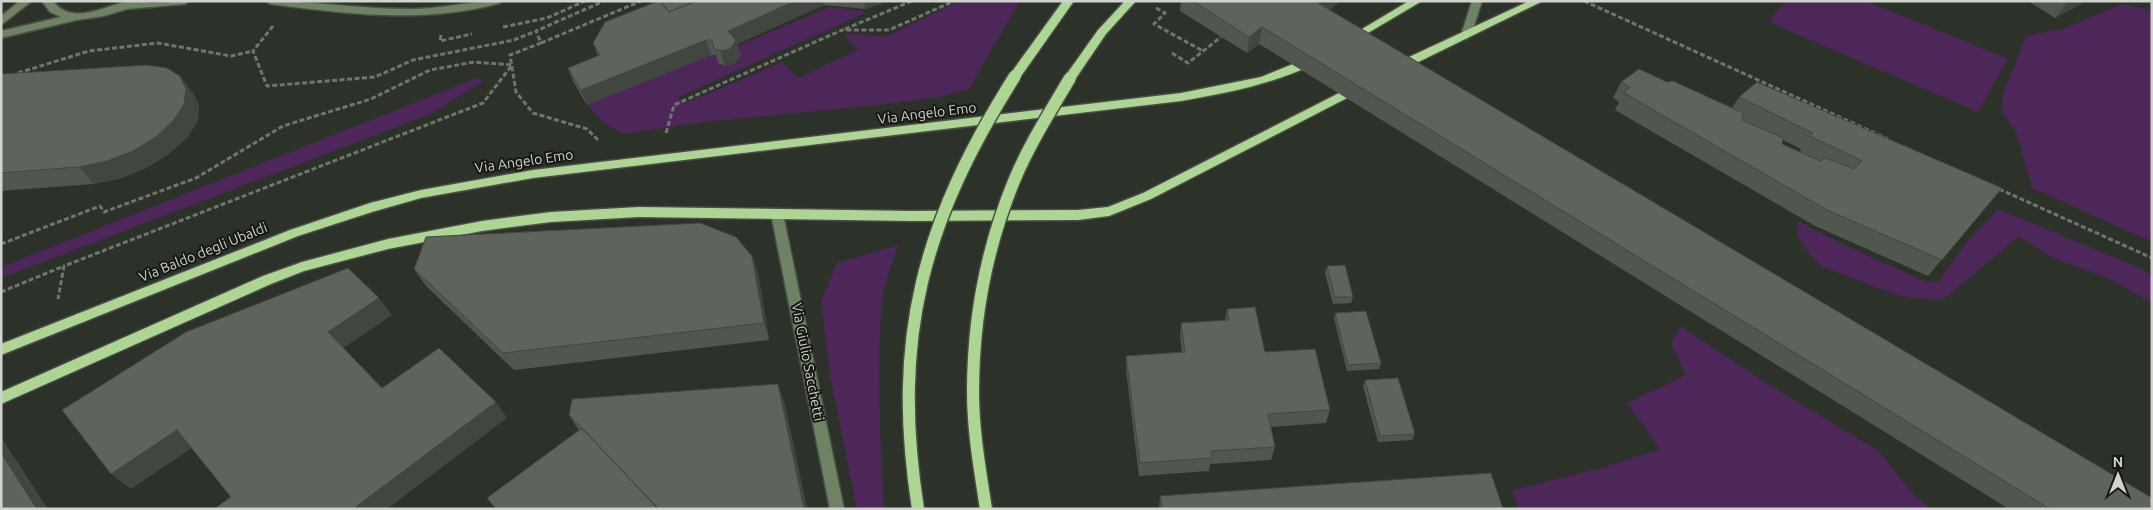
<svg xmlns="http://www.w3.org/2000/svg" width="2153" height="510" font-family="Ubuntu,sans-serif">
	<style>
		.green { fill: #4d265a }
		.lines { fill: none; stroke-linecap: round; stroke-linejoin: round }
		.minor-casing { stroke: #4a4e47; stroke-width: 3 }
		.major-casing { stroke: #4a4e47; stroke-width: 3 }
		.path { stroke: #71756e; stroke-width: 3; stroke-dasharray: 5 2.5; stroke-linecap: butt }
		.minor { fill: #6f8263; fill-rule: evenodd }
		.major { fill: #add594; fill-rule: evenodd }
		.major-bridge-casing { stroke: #4a4e47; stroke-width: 15; stroke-linecap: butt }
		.major-bridge { stroke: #add594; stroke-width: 12 }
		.wall { fill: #51564e; fill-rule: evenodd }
		.shaded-wall { fill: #424640 }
		.building { fill: #5e645b; stroke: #424640 }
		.labels { text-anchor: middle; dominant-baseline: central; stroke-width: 4; stroke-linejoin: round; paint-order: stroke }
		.street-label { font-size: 14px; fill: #d0d3ce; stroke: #161814 }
	</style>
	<rect width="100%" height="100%" fill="#2c3129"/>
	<!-- green -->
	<path class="green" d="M960,1L1019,2L969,89L940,97L878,105L705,122L624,134L603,122L587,105L711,55H716L718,63L725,66L734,64L741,55L733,48L829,7L864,11L863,14L678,97L684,104L782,62L798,78L858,50L844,35L849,33L885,37Z
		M1785,1H1867L2008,59L1978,112L1769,22Z
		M2123,4L2152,10V242L2032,188L2016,131L2002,112L2003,94L2026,36L2065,28Z
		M479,77L482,82L431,114L1,278V267Z
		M1998,209L2133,265L2152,275V303L2110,279L2051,257L2019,236L1944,299L1931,300L1900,296L1823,267L1811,256L1798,237V221L1845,245L1927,282L1939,281L1966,243Z
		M898,245C893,262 885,280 883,297C875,367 881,439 884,509H857L830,374L821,301L837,263Z
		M1680,326L1768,384L1879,451L1915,497L1932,509H1518L1512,490L1609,466L1660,449L1627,403L1686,375L1671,344Z"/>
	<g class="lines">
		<!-- minor casing -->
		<g class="minor-casing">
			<path id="minor" d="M20,1H32L1,25V16Z
				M42,1H53C72,27 106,5 129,1C134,0 141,2 143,2C158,4 175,1 190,1L185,4L127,9L104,16L77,20L1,38V31L61,17L50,12Z
				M265,1C313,1 361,9 410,9C441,9 470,1 501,1L500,3C424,24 347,14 270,4Z
				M1472,1H1482L1471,35L1466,39L1461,35Z
				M777,209L781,211L783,214L844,509H830L771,214L773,211Z"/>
		</g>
		<!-- major casing -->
		<g class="major-casing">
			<path id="major" d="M1063,1H1074L1019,79H1011L1010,76L1011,73Z
				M1125,1H1136L1106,34L1074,81H1066L1065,78L1066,75L1098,30Z
				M1409,1H1422L1356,40L1352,42L1347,38Z
				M1529,1H1543L1402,70H1394L1393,67L1394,64Z
				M1313,56L1317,57L1318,60L1317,63C1273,84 1228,93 1181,101L533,178L421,198L372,212L298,236L1,355V344L290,230L370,203L421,190L533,170L1181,93L1261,77Z
				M1343,91L1347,92L1349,95L1347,98L1151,199L1109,216L1078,220L911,221L639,217L551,222L482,231L388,249L304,271L271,284L1,404V392L263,276L302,262L388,239L482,221L551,212L639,207L911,211L1078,210L1108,207L1143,193Z"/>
		</g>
		<!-- path -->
		<path class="path" d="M1584,1L1888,139
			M1156,8L1165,13L1154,24L1203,51
			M273,26L253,51L267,86L375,77L413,60L514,40L536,31
			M503,27L547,18L585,1
			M845,29L912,1
			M441,35L440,41L472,34
			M541,43L641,1
			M1172,53L1188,63L1221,37
			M18,73L89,51L158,43L231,56L253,51
			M666,133L674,105L842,30H889L954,1
			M598,140L587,129L533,113L516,92L510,55L541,43L536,31L604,1
			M1999,189L2152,258
			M1,244L100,206L104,212L196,178L283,126L371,99L430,70L474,62L512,65L483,103L64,266
			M1,292L64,266L58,299"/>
		<!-- minor -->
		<use href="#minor" class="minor"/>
		<!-- major -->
		<use href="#major" class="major"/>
		<!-- major-bridge casing -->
		<g class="major-bridge-casing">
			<path id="major-bridge" d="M918,509C891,337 923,222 1015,76
				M986,509C980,470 973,431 973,392C973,320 986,249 1014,181C1029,145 1050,112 1070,78"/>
		</g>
		<!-- major-bridge -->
		<use href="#major-bridge" class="major-bridge"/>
	</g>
	<!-- wall -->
	<path class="wall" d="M682,1H889L865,9L824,5L737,44L741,55L734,64L725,66L718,63L716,55H711L587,105L574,83L568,68L598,56L593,43Z
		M1181,1H1341L1329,10L2152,509H2009L1259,44L1247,53L1180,11Z
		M2028,1H2086L2055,18Z
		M1,74L193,93L199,105L198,120L188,137L170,153L148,167L122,178L94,184L1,191Z
		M1621,82H1667L1732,108L1739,97L2002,188L1928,276L1815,226L1615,110L1619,102L1613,98ZM1783,140L1801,149L1800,152L1782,144Z
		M752,256L758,273L769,340L514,370L426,286L414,269Z
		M1327,266L1353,297L1351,303L1333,304L1325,273Z
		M1227,309L1265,352L1330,410L1326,423L1271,427L1275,447L1271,460L1210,464L1209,471L1139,476L1126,370V356L1182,352L1180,337L1181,323L1225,321Z
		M1335,313L1381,363L1379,369L1347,371L1334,319Z
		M1365,380L1415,434L1412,440L1378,442L1363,386Z
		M784,401L807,509H496L579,431L569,415Z
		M1160,496L1503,509H1159Z"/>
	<!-- shaded-wall -->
	<path class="shaded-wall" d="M795,1H823L824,5L737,44L741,55L734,64L725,66L720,51L728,31Z
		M864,1H889L865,9Z
		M1321,1H1341L1315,20L1318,3Z
		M2068,1H2086L2055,18Z
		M1262,27L1259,44L1247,53L1249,37Z
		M706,40L711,55L587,105L581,90Z
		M180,76L193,93L199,105L198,120L188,137L170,153L148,167L122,178L94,184L79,167Z
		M752,256L758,273L769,340L764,323Z
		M379,298L392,315L342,349L328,332Z
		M778,384L784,401L807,509H804Z
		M496,402L507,418L387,509H353Z
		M177,430L195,446L131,489L111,474Z
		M1,437L48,509H37L1,453Z"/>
	<!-- building -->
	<path class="building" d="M658,1H660L669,12L696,1H795L728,31L736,40L730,49L720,51L714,48L712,40H706L581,90L568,68L600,55L593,43L605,22Z
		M660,1H678L679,2L682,1H696L669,12Z
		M1193,1H1321L1318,3L2152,498V509H2050L1262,27L1249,37Z
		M147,65L167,68L180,76L186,89L184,104L174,120L156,137L133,151L107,161L79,167L1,173V74Z
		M1639,69L1667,82L1673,81L1743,113L1742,120L1783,138L1782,144L1820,161L1825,158L1854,169L1862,161L1810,136L1813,133L1739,97L1757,82L2002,188L1942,260L1827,210L1624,93L1630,87L1621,82Z
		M700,223L736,237L752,256L764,323L503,353L414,269L426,237Z
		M1345,265L1353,297H1335L1327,266Z
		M348,268L379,298L328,332L382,388L439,348L496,402L353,509H214L231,497L177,430L111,474L62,410L186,332Z
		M1255,307L1265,352L1315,349L1330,410L1268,414L1275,447L1211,451V458L1140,463L1126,356L1185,352L1181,323L1229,320L1227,309Z
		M1366,311L1381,363L1348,365L1335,313Z
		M1398,378L1415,434L1380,436L1365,380Z
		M778,384L804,509H659L569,415L572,399Z
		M582,428L658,509H496L487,498Z
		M1,453L37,509H1Z
		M1491,473L1503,509H1162L1160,496Z"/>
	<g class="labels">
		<!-- street labels -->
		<g class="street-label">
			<text transform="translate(927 113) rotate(-7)">Via Angelo Emo</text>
			<text transform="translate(524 161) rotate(-8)">Via Angelo Emo</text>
			<text transform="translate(203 252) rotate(-22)">Via Baldo degli Ubaldi</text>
			<text transform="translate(808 362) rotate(79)">Via Giulio Sacchetti</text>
		</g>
	</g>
	<!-- border -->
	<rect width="2153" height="510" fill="none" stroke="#d0d3ce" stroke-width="5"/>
	<!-- north arrow -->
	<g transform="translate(2118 475)" stroke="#161814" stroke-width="4" paint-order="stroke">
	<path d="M0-4L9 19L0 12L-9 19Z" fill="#d0d3ce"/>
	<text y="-8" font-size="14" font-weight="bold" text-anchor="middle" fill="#d0d3ce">N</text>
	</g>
</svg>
